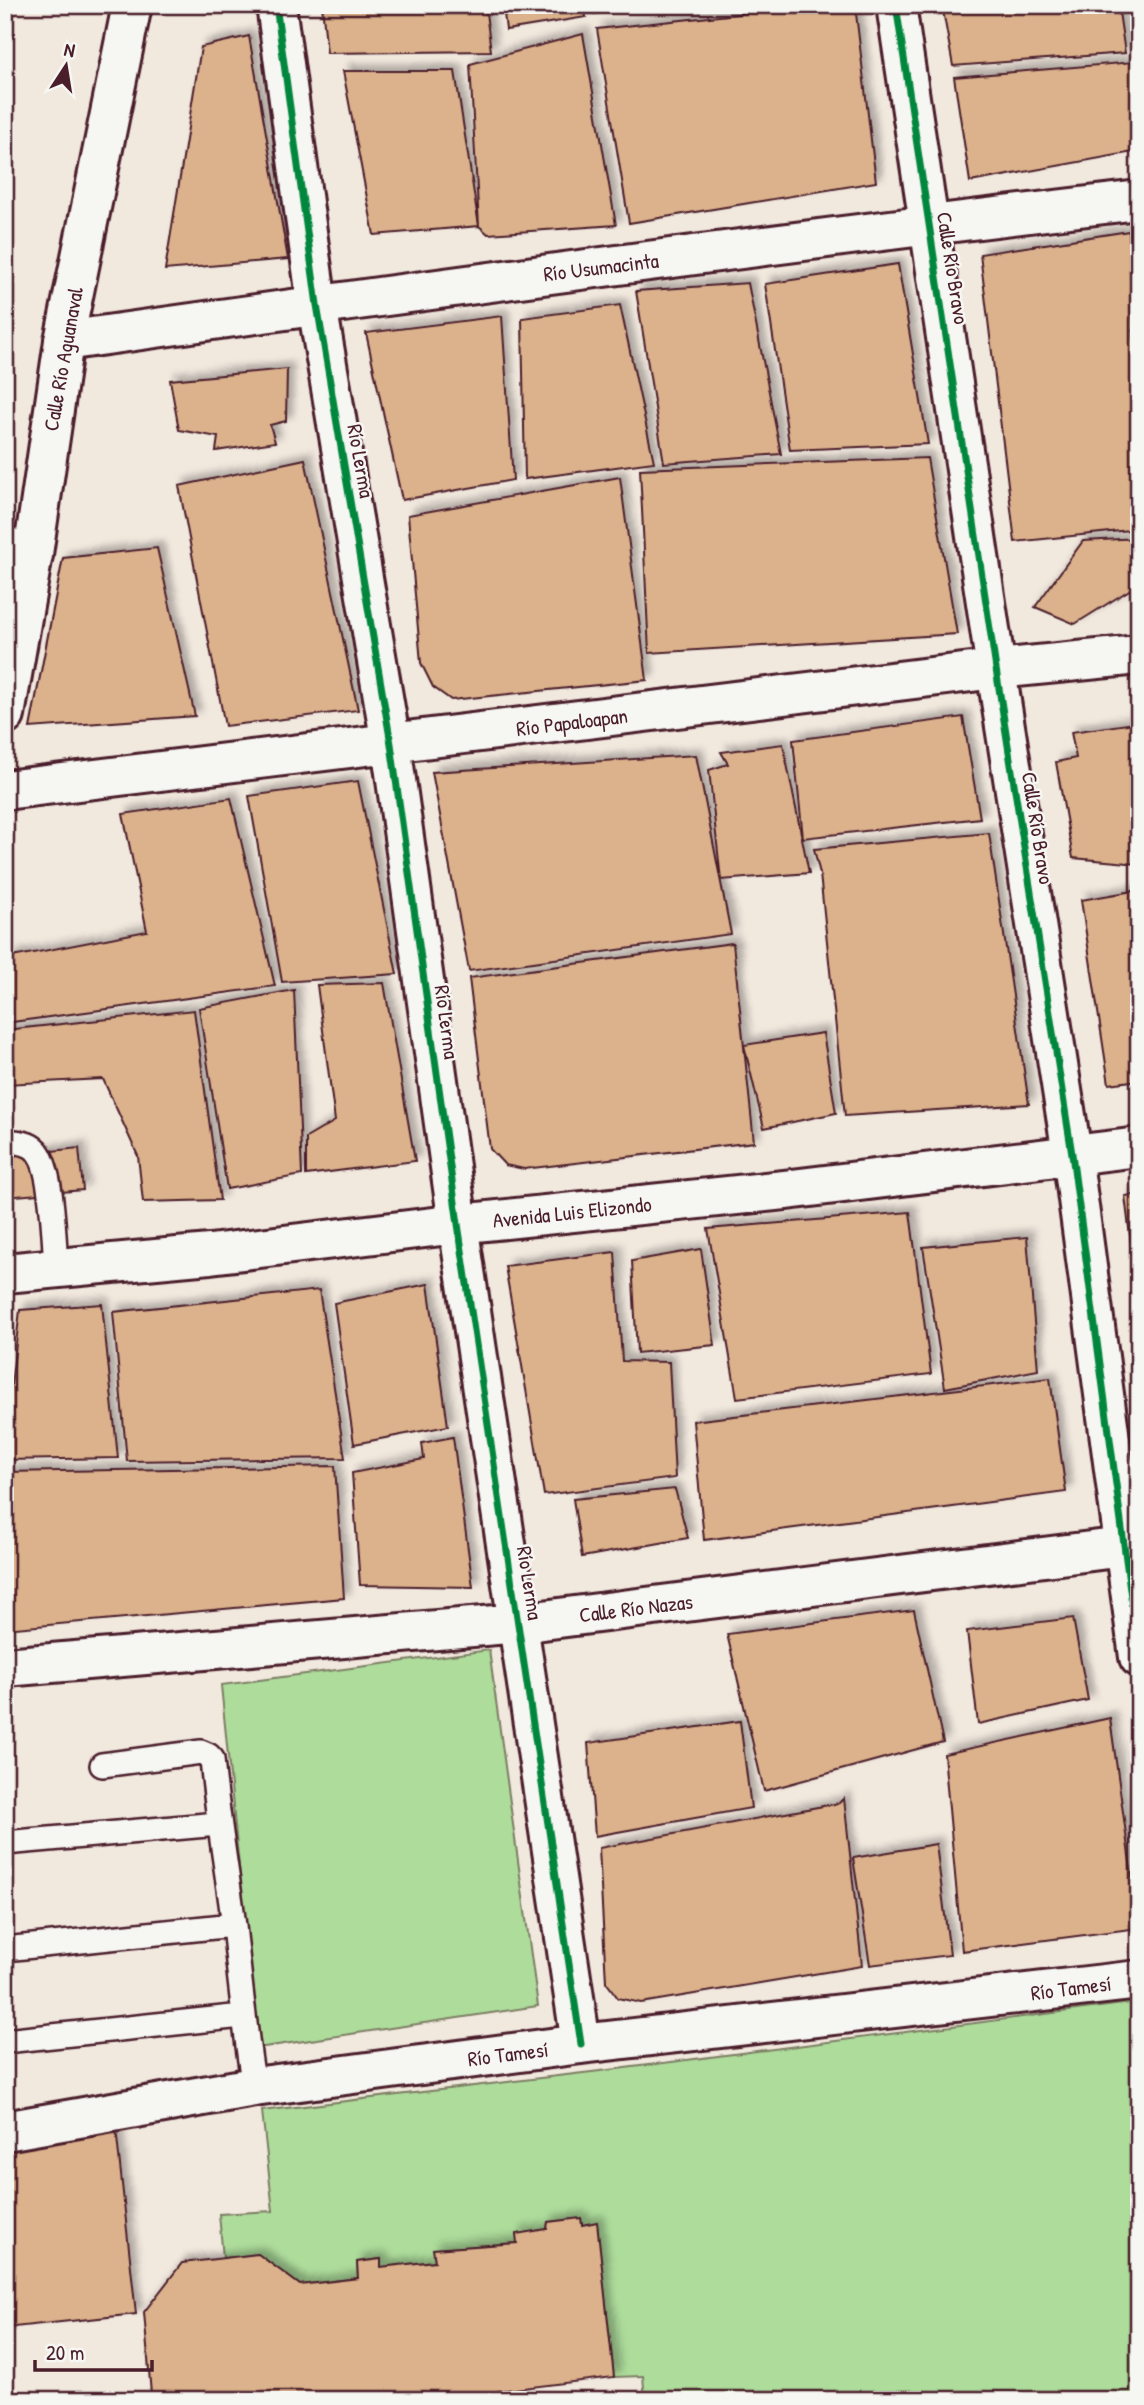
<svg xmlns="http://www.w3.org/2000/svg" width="1144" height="2405" font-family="'Patrick Hand',sans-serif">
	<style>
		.green { fill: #addc9b; stroke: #7c7e63; stroke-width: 2 }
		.building { fill: #dbb28c; stroke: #4a1f2b; stroke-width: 2; filter: url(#shadow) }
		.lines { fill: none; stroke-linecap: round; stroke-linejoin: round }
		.service-casing { stroke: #4a1f2b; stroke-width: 28 }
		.minor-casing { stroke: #4a1f2b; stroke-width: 44 }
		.tertiary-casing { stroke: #4a1f2b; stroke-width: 44 }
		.service { stroke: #f6f6f2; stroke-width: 23 }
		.minor { stroke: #f6f6f2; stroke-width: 38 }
		.tertiary { stroke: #f6f6f2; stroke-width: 38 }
		.cycleway-casing { stroke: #f6f6f2; stroke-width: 11 }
		.cycleway { stroke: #00873e; stroke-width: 7 }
		.labels { text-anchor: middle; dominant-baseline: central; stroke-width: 5; stroke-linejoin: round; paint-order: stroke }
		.street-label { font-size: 21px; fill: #4a1f2b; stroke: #f6f6f2 }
	</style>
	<defs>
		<filter id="shadow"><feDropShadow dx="6" dy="-6" stdDeviation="3.5" flood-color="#0004"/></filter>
	</defs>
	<rect width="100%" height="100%" fill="#f1e8de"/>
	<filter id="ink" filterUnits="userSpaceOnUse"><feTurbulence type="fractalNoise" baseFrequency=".0143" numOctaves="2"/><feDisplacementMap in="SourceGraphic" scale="14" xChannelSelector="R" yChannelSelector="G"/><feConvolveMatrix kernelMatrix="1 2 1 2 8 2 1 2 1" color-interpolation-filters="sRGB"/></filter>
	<g filter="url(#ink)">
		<!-- green -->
		<path class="green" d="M489,1650L538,2006L257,2048L221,1685Z
			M1139,2002V2400H645L643,2376L614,2377L597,2223L582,2225L581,2218L548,2222L547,2229L517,2234V2243L434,2249L435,2261L381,2267L380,2259L357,2262L358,2278L300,2285L258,2254L223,2258L219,2214L273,2211L262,2111L617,2069Z"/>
		<!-- building -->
		<path class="building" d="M322,5H485L491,51L327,53Z
			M503,5H584L586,17L506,30Z
			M593,5H665L594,14Z
			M824,5H855L876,182L629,223L597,29Z
			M942,5H1118L1125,53L953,66Z
			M1129,5H1139V78Z
			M583,34L616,225L488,234L479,226L470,64Z
			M249,36L288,259L165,270L201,47Z
			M1134,62L1139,91V151L970,182L954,77Z
			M343,71H455L479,226L374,235Z
			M1129,231L1139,460V529L1015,542L980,254Z
			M898,264L928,444L790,450L765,284Z
			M748,283L781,454L664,463L636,291Z
			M620,305L654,462L525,479L522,318Z
			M502,316L513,480L402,500L366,333Z
			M287,369L286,421L270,425L275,442L216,451L218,437L179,430L170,380Z
			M927,458L957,634L649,653L640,469Z
			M305,459L358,710L225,726L179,486Z
			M620,477L647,680L451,700L433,687L421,663L408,515Z
			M1139,538V584L1075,624L1035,607L1083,541Z
			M157,548L195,716L30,728L63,558Z
			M963,717L980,818L803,838L793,740Z
			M1134,723L1139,749V864L1073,858L1056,762L1076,758L1071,732Z
			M783,744L809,873L721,880L709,770L728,764L721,752Z
			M696,755L731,934L469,971L432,772Z
			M358,781L397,974L282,982L249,796Z
			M231,798L275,986L5,1023V982L12,957L147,931L123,814Z
			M989,833L1029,1104L845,1116L820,874L814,849Z
			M1139,890V1080L1109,1084L1081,900Z
			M733,943L754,1142L524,1169L505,1165L490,1149L469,978Z
			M384,983L415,1161L306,1175V1138L335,1121L317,985Z
			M294,990L302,1175L227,1189L199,1008Z
			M194,1010L220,1200L143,1202L138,1156L103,1079L5,1084V1030Z
			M823,1033L836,1113L764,1128L744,1045Z
			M79,1148L83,1190L5,1197V1156Z
			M1139,1194V1308L1125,1196Z
			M910,1212L931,1374L737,1398L708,1229Z
			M1027,1237L1038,1370L945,1388L923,1247Z
			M701,1249L715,1345L637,1353L632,1261Z
			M615,1252L622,1361L669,1362L675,1478L544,1495L505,1266Z
			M428,1284L448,1426L354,1444L334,1303Z
			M319,1290L345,1458L127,1461L113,1312Z
			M102,1304L118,1458L5,1460V1436L20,1310Z
			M1050,1378L1066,1492L704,1540L693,1421Z
			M453,1437L473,1587L360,1585L352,1473L424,1459L422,1443Z
			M335,1466L344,1598L5,1629V1472Z
			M675,1489L688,1538L582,1557L573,1499Z
			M914,1610L943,1742L764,1791L727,1634Z
			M1073,1618L1088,1700L978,1724L967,1631Z
			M1110,1718L1139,1928L962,1951L944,1754Z
			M740,1721L751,1808L595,1836L588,1743Z
			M844,1798L862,1966L641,2003L618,1998L606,1982L599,1848L839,1803Z
			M936,1844L950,1955L870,1965L853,1858Z
			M116,2128L136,2314L5,2328V2142Z
			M581,2218L582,2225L597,2222L614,2377L498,2391L499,2400H159L151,2394L144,2312L182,2263L258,2254L300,2285L358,2278L357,2262L381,2259V2267L435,2261L433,2249L517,2243L516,2234L547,2229L548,2222Z"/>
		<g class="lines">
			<!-- service casing -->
			<g class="service-casing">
				<path id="service" d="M5,1141C15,1142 29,1142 36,1150C53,1167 54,1242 56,1267
					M102,1765L201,1752L208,1755L212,1759C217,1815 227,1870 234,1926C240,1980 245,2033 254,2087
					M5,1843L218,1824
					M5,1949L233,1925
					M5,2041L242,2016"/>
			</g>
			<!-- minor casing -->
			<g class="minor-casing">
				<path id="minor" d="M276,5L317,305L391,744L458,1224L581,2044
					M896,5L996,669L1072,1154L1139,1657
					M64,341C422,290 780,242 1139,200
					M5,546L33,554
					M5,790L996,669L1139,655
					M5,1667L519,1623L1139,1545
					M5,2131L254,2087L581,2044L1139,1980"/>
			</g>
			<!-- tertiary casing -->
			<g class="tertiary-casing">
				<path id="tertiary" d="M5,715L33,554L64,341L132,5
					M5,1273L210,1254L458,1224L785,1190L1139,1147"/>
			</g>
			<!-- service -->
			<use href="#service" class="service"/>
			<!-- minor -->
			<use href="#minor" class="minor"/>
			<!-- tertiary -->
			<use href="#tertiary" class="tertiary"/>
			<!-- cycleway casing -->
			<g class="cycleway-casing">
				<path id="cycleway" d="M276,5L317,305L391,744L458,1224L581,2044
					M896,5L996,669L1072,1154L1139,1657"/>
			</g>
			<!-- cycleway -->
			<use href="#cycleway" class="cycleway"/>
		</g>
	</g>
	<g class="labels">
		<!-- street labels -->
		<g class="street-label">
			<text transform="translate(601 267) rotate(-7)">Río Usumacinta</text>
			<text transform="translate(953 268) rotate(81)">Calle Río Bravo</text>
			<text transform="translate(63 359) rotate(-80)">Calle Río Aguanaval</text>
			<text transform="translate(361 461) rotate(80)">Río Lerma</text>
			<text transform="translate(572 722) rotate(-7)">Río Papaloapan</text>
			<text transform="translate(1038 828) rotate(81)">Calle Río Bravo</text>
			<text transform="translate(447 1022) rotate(82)">Río Lerma</text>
			<text transform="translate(572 1212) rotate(-6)">Avenida Luis Elizondo</text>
			<text transform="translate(530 1583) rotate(81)">Río Lerma</text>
			<text transform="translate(636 1608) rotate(-7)">Calle Río Nazas</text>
			<text transform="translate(1071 1988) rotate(-7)">Río Tamesí</text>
			<text transform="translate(508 2054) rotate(-7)">Río Tamesí</text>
		</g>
	</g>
	<!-- margin -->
	<rect width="1144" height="2405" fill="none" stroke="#f6f6f2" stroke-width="28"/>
	<rect x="14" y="14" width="1116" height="2377" fill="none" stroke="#4a1f2b" stroke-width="2.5" filter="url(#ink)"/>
	<!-- north arrow -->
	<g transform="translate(66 66) rotate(12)" stroke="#f6f6f2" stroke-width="5" paint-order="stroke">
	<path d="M0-5L12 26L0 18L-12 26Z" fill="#4a1f2b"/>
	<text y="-10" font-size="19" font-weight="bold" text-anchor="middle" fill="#4a1f2b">N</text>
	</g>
	<!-- scale -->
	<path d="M35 2360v10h117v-10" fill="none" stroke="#4a1f2b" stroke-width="3.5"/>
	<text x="46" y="2360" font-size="21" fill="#4a1f2b" stroke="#f6f6f2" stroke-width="5" paint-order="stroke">20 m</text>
</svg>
